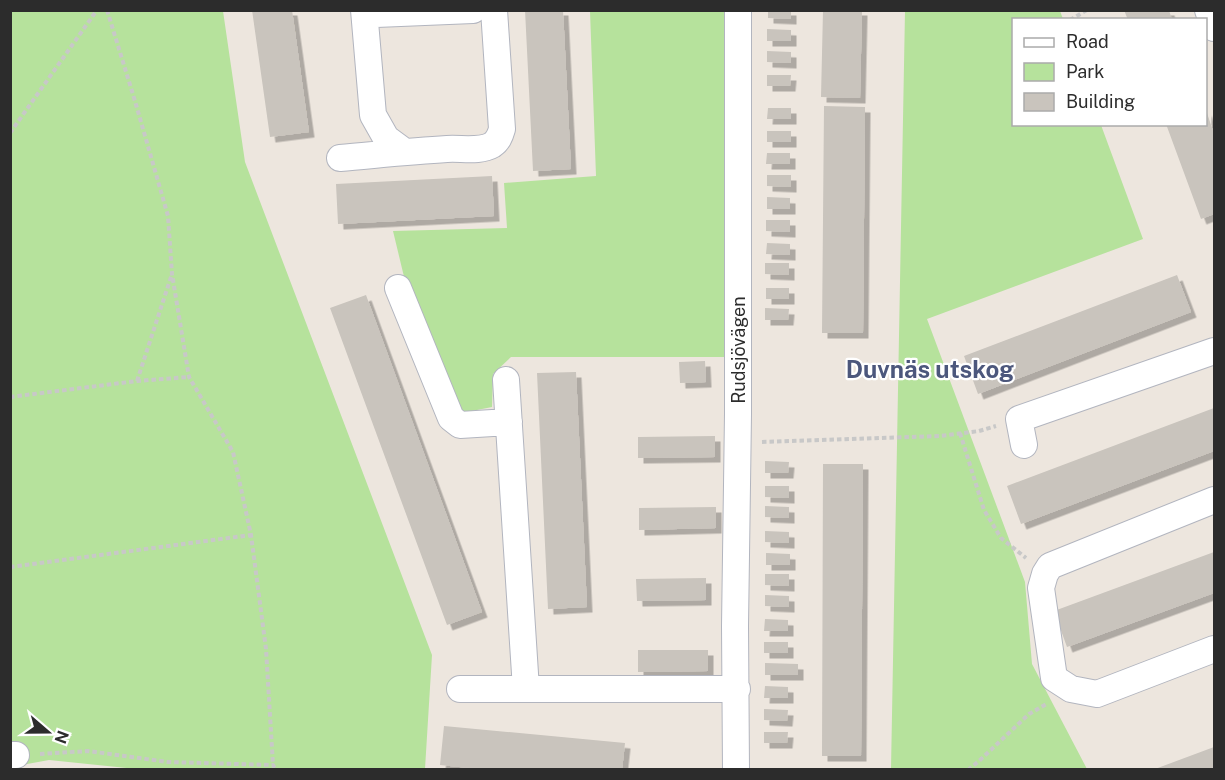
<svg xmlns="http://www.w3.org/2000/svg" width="1225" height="780" font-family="'Public Sans',sans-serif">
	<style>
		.green { fill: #b6e29c }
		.building { fill: #c9c4bd; filter: url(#shadow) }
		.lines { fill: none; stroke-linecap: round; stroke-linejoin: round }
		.minor-casing { stroke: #b2b5bf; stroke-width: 28 }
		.path { stroke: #c8c8c8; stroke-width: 4; stroke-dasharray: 4.5 3; stroke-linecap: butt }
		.minor { stroke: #fff; stroke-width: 26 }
		.labels { text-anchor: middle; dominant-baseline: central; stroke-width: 4.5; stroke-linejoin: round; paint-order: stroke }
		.street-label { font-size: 18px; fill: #2c2c2c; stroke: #fff }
		.district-label { font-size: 24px; font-weight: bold; fill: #4c577c; stroke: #fff }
	</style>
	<defs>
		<filter id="shadow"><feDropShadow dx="5.5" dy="5.5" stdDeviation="0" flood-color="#0004"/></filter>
	</defs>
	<rect width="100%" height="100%" fill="#ede6de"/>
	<!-- green -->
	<path class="green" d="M11,11H223L245,162L432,655L425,769L146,770L49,760L11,767Z
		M590,11H724V357H511L493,374L492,407L457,414L406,285L393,231L507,228L504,183L596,176Z
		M905,11H1060L1063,19L1014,20V124L1101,125L1143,239L927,319L1025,582L1032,664L1087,769H891Z"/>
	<!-- building -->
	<path class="building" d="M252,10H292L309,132L270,137Z
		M525,10H563L571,169L533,171Z
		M768,10H791V19L768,18Z
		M823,10H862L860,98L821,97Z
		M1124,10H1169L1172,20H1128Z
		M767,29L791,30V41H767Z
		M767,51L791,52V63L767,62Z
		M767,75H791L790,86H767Z
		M824,106L865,107L863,333H822Z
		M768,108H791V119H767Z
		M1206,110L1214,134V214L1201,219L1166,124H1206Z
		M767,131H791V142H767Z
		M767,153H790V164H766Z
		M767,175H791V187L767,186Z
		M492,176L494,216L338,224L336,184Z
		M767,197L790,198V209H767Z
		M766,220H790V232L766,231Z
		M767,243L790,244V255L766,254Z
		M765,263H789V275L765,274Z
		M1177,275L1191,312L978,394L964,356Z
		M766,288H789V299H766Z
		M366,295L482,612L447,625L330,308Z
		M765,308L789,309L788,320H765Z
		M705,361L706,382L680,383L679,362Z
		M576,372L587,607L548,609L537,373Z
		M1214,408V451L1021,524L1007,486Z
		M715,436V457L638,458V437Z
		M765,461L789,462L788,473H765Z
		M823,464H863L861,756H822Z
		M765,486H789V498L765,497Z
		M765,506L789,507V518L765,517Z
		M716,507V528L639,530V508Z
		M765,531L789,532V543L765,542Z
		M1214,552V593L1067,647L1054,611Z
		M766,553L790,554V565H766Z
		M765,574H789V586L765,585Z
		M706,578V600L637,601L636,579Z
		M765,595L789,596V607L765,606Z
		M765,619L788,620V631H764Z
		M764,642H788V653H764Z
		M638,650H708V671L638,672Z
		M765,663L798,664V675H765Z
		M765,686L788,687V698H764Z
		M764,709L788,710L787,721L764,720Z
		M444,726L625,743L622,770H489L440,765Z
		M764,732H788L787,743H764Z
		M1214,747V770H1155V769Z"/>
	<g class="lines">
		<!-- minor casing -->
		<g class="minor-casing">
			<path id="minor" d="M364,10L373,115L386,138L405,152
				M368,10L376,14L473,10
				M1208,10L1214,28
				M340,158C375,155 411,151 447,149C461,148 480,152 492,145C498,141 500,136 502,129L494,10
				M398,288L451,418L460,425L509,422
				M506,380L526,689
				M1024,445L1019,419L1214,351
				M1214,500L1050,566L1045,574L1041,588L1054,678L1071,689L1097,694L1214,649
				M460,689H737
				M10,755H16
				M736,770L735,626L738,414V10"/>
		</g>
		<!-- path -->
		<path class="path" d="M107,10L135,101L168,216L172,274L189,377L233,452L251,535L266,649L273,765
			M1070,20L1087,10
			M10,133L97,10
			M137,381L172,274
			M10,397L137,381L189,377
			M960,433L984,510L1001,538L1026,558
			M762,442L940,436L979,431L996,426
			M10,567L251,535
			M40,754L88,751L168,762L273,765L276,770
			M968,770L979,761L1029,714L1048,703"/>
		<!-- minor -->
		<use href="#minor" class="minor"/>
	</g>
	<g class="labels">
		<!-- street labels -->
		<g class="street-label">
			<text transform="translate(738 350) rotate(-90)">Rudsjövägen</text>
		</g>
		<!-- district labels -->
		<g class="district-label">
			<text x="930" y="369">Duvnäs utskog</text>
		</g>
	</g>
	<!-- border -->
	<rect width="1225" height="780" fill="none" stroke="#2c2c2c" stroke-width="24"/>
	<!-- legend -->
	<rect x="1012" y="18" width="195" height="108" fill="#ffffff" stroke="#ababab" stroke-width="1.5"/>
	<rect x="1024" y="38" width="30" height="9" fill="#ffffff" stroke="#ababab" stroke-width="1.5"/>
	<text x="1066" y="48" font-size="18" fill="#2c2c2c">Road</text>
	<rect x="1024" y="63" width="30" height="18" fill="#b6e29c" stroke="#ababab" stroke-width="1.5"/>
	<text x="1066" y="78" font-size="18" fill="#2c2c2c">Park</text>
	<rect x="1024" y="93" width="30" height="18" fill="#c9c4bd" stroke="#ababab" stroke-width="1.5"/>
	<text x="1066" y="108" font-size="18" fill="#2c2c2c">Building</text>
	<!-- north arrow -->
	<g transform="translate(48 732) rotate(110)" stroke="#ffffff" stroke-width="4.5" paint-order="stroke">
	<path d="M0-4.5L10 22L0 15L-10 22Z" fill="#2c2c2c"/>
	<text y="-9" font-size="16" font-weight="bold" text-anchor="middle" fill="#2c2c2c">N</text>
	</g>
</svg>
